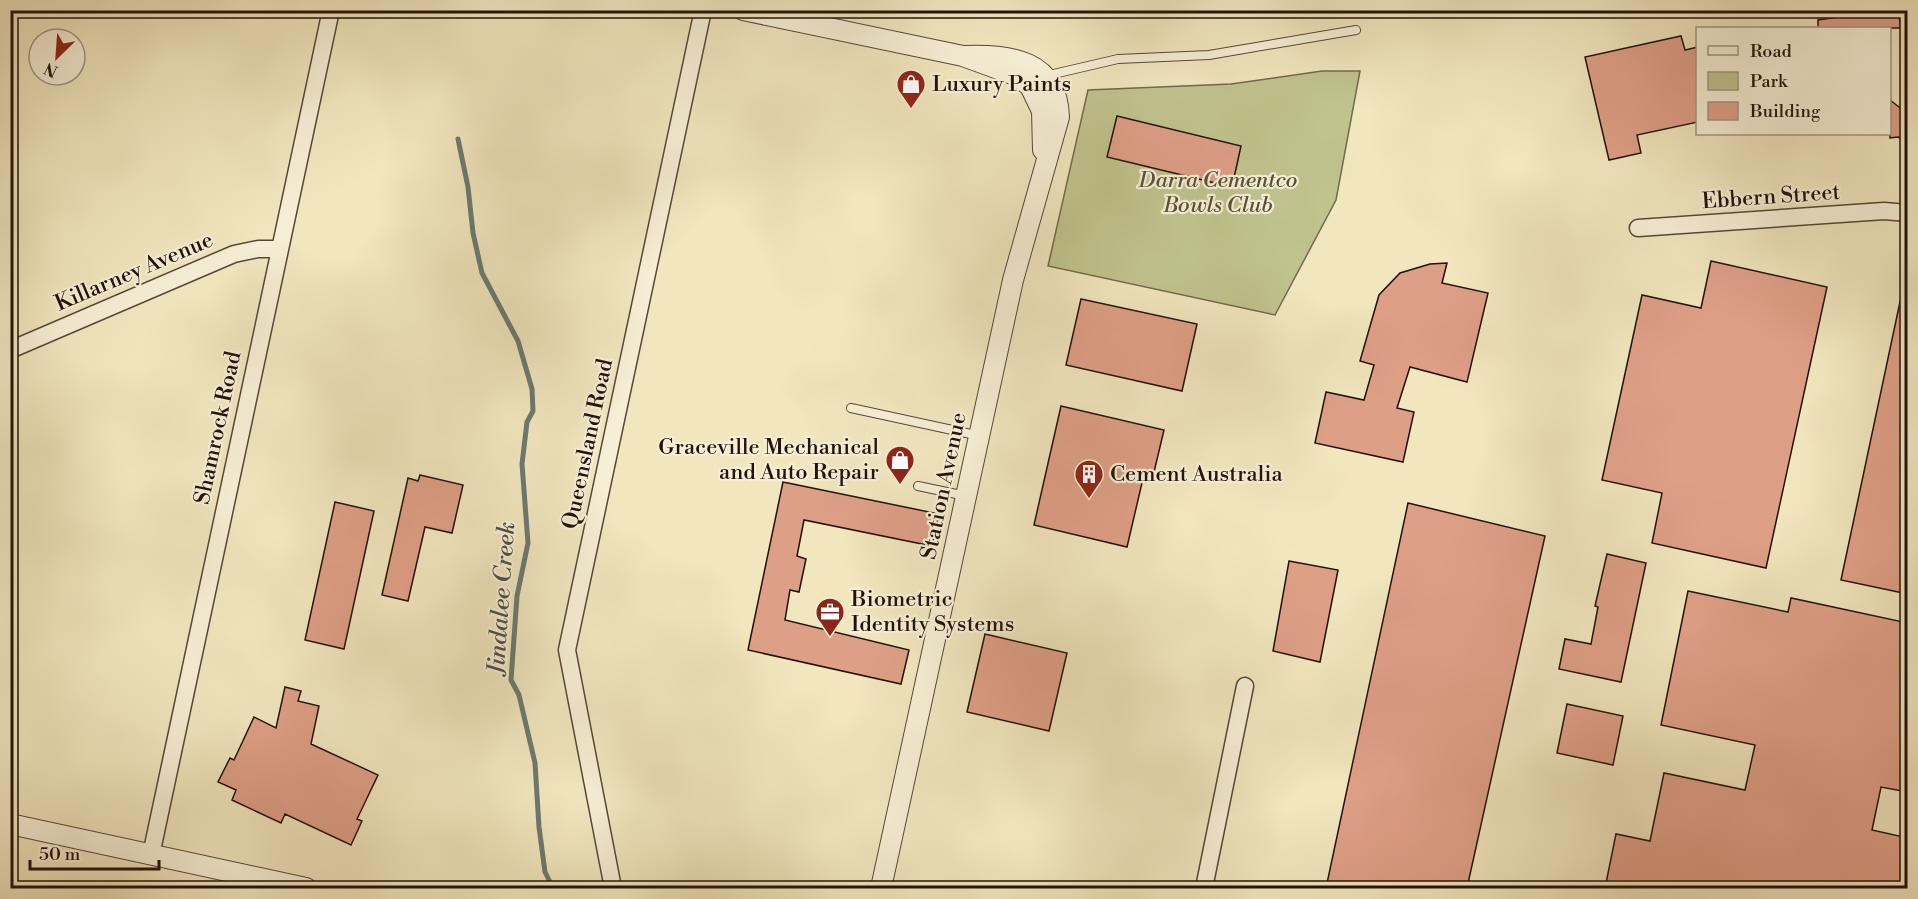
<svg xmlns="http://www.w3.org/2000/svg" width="1918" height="899" font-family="'Libre Bodoni',serif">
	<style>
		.park { fill: #c0c38e; stroke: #716a4c; stroke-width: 1.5 }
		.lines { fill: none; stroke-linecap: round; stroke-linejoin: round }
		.stream { stroke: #6b7a70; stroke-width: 5 }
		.building { fill: #de9f87; stroke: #22120b; stroke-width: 1.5 }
		.service-casing { stroke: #564738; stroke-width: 10 }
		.minor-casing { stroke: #564738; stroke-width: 19 }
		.tertiary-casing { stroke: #564738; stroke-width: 22 }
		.service { stroke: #f6efd5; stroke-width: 8 }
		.minor { stroke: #f6efd5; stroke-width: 16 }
		.tertiary { stroke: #f6efd5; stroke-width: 20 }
		.labels { text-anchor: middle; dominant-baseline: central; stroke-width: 4.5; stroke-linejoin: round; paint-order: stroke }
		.poi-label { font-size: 22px; fill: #22120b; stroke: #f6efd5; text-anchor: start }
		.park-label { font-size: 22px; font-style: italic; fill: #595039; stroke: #f6efd5 }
		.street-label { font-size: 22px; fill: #22120b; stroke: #f6efd5 }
		.water-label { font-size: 24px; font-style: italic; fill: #4c4f46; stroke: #f6efd5 }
	</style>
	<rect width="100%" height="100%" fill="#f1e6be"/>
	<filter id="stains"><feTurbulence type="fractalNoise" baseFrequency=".00333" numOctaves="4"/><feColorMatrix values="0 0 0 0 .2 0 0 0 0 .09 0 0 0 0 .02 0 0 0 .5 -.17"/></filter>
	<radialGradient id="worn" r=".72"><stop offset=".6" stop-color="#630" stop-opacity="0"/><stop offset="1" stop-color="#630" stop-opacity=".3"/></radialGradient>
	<!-- park -->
	<path class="park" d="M1322,71H1360L1336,200L1275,315L1048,266L1088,90L1231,84Z"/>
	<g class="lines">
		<!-- stream -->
		<path class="stream" d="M458,139L468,187L473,233L482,273L518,341L532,389L533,411L527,422L522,464L528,543L517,596L511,680L519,695L535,763L539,827L545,872L553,888"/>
	</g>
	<!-- building -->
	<path class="building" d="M1885,10H1898L1901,28H1818V20Z
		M1681,36L1685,50L1698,47V122L1637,135L1641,153L1609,160L1585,57Z
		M1890,100L1908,114V144L1898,137L1890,138Z
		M1117,116L1241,146L1232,187L1107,157Z
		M1711,261L1827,287L1766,568L1652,543L1662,493L1602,480L1642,295L1701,308Z
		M1447,263L1442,283L1488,293L1467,382L1410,367L1397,408L1414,412L1403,462L1315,443L1326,392L1364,400L1374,365L1360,361L1379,295L1400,273L1430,264Z
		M1901,297H1908V594L1841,580Z
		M1081,299L1197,324L1182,391L1066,365Z
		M1061,406L1164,430L1154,472L1145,470L1127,547L1034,525Z
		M420,475L463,485L452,533L425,527L408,601L382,595L408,478L418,481Z
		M783,482L939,514L932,546L804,520L797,556L806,559L799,592L790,590L785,620L909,650L901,684L748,650Z
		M335,502L374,511L344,649L305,640Z
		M1408,503L1545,536L1467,888H1326Z
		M1607,554L1646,563L1621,682L1559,669L1565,639L1591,644L1598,607L1595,606Z
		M1289,561L1338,570L1320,662L1273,651Z
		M1688,591L1788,612L1791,598L1908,623V792L1881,787L1872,830L1908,838V888H1605L1616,834L1650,841L1664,773L1745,790L1755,745L1661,725Z
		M985,634L1067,653L1049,731L967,712Z
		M285,687L301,691L298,701L319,706L311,744L378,775L357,819L362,821L351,845L285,814L281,823L232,800L236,790L218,782L230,758L234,760L254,717L276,728Z
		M1567,704L1623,716L1613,765L1557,753Z"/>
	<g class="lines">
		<!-- service casing -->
		<g class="service-casing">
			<path id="service" d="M1045,76L1118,59L1209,55L1356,30
				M851,408L980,436
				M918,486L966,496"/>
		</g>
		<!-- minor casing -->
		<g class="minor-casing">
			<path id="minor" d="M1638,228L1884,211L1908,213
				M10,350L234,254L258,249H279
				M151,855L331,10
				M613,888L567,650L703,10
				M1204,888L1245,686"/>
		</g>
		<!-- tertiary casing -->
		<g class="tertiary-casing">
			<path id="tertiary" d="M743,10L963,56L1015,75L1030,86L1042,111L1043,150
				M10,824L306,888
				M881,888L1013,280L1059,117C1057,60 1011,54 963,56"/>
		</g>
		<!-- service -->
		<use href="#service" class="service"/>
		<!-- minor -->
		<use href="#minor" class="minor"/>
		<!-- tertiary -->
		<use href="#tertiary" class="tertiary"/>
	</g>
	<!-- icons -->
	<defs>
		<g id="shop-pin" transform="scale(1.5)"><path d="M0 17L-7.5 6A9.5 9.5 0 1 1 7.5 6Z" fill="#8f2418" stroke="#f6efd5"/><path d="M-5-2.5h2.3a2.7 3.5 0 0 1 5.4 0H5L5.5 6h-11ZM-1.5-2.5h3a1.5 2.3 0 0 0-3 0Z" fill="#fff"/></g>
		<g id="building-pin" transform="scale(1.5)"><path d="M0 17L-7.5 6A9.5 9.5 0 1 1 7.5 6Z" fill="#8f2418" stroke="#f6efd5"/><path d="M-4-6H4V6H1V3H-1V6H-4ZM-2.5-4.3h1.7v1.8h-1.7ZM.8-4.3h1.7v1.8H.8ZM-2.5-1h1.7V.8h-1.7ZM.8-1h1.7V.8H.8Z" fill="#fff"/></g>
		<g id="office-pin" transform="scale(1.5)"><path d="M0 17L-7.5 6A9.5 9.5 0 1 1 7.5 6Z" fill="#8f2418" stroke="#f6efd5"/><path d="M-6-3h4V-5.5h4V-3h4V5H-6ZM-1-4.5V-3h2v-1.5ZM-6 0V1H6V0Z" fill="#fff"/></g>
	</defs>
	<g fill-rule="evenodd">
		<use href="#shop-pin" x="911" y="84"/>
		<use href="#shop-pin" x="900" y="460"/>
		<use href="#building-pin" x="1089" y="474"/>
		<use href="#office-pin" x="830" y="612"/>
	</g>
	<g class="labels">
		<!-- poi labels -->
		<g class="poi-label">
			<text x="932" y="84">Luxury Paints</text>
			<text x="879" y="447" text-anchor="end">Graceville Mechanical<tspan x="879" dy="25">and Auto Repair</tspan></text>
			<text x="1110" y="474">Cement Australia</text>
			<text x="851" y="599">Biometric<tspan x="851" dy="25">Identity Systems</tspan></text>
		</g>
		<!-- park labels -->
		<g class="park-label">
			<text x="1218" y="180">Darra Cementco<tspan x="1218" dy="25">Bowls Club</tspan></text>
		</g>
		<!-- street labels -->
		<g class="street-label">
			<text transform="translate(1771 197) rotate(-4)">Ebbern Street</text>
			<text transform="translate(134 272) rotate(-23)">Killarney Avenue</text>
			<text transform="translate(218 428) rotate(-78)">Shamrock Road</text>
			<text transform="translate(588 444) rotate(-78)">Queensland Road</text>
			<text transform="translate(944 486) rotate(-78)">Station Avenue</text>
		</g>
		<!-- water labels -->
		<g class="water-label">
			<text transform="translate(502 598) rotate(-86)">Jindalee Creek</text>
		</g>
	</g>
	<!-- margin -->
	<rect width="1918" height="899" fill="none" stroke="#f1e6be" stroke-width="36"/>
	<rect x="12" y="12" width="1894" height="875" fill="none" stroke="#22120b" stroke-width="3"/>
	<rect x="18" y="18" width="1882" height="863" fill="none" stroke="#22120b" stroke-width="1.5"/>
	<!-- legend -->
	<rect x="1696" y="27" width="195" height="108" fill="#f6efd5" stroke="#a19784" stroke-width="1.5"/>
	<rect x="1708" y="46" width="30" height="9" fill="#f6efd5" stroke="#a19784" stroke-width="1.5"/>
	<text x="1750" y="57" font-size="18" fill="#22120b">Road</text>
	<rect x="1708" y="72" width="30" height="18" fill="#c0c38e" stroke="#a19784" stroke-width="1.5"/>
	<text x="1750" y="87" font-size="18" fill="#22120b">Park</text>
	<rect x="1708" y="102" width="30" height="18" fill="#de9f87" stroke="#a19784" stroke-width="1.5"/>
	<text x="1750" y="117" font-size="18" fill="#22120b">Building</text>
	<!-- north arrow -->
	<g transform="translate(57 57) rotate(205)"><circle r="28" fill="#f6efd5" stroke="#a19784" stroke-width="1.5"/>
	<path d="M0-4.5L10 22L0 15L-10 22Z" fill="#8f2418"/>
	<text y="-9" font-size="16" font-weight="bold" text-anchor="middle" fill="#22120b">N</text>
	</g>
	<!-- scale -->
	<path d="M30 860v9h129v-9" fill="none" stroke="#22120b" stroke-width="3"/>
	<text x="39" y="860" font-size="18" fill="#22120b" stroke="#f6efd5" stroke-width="4.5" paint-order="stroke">50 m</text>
	<rect width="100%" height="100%" filter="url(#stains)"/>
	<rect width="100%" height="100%" fill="url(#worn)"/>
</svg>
